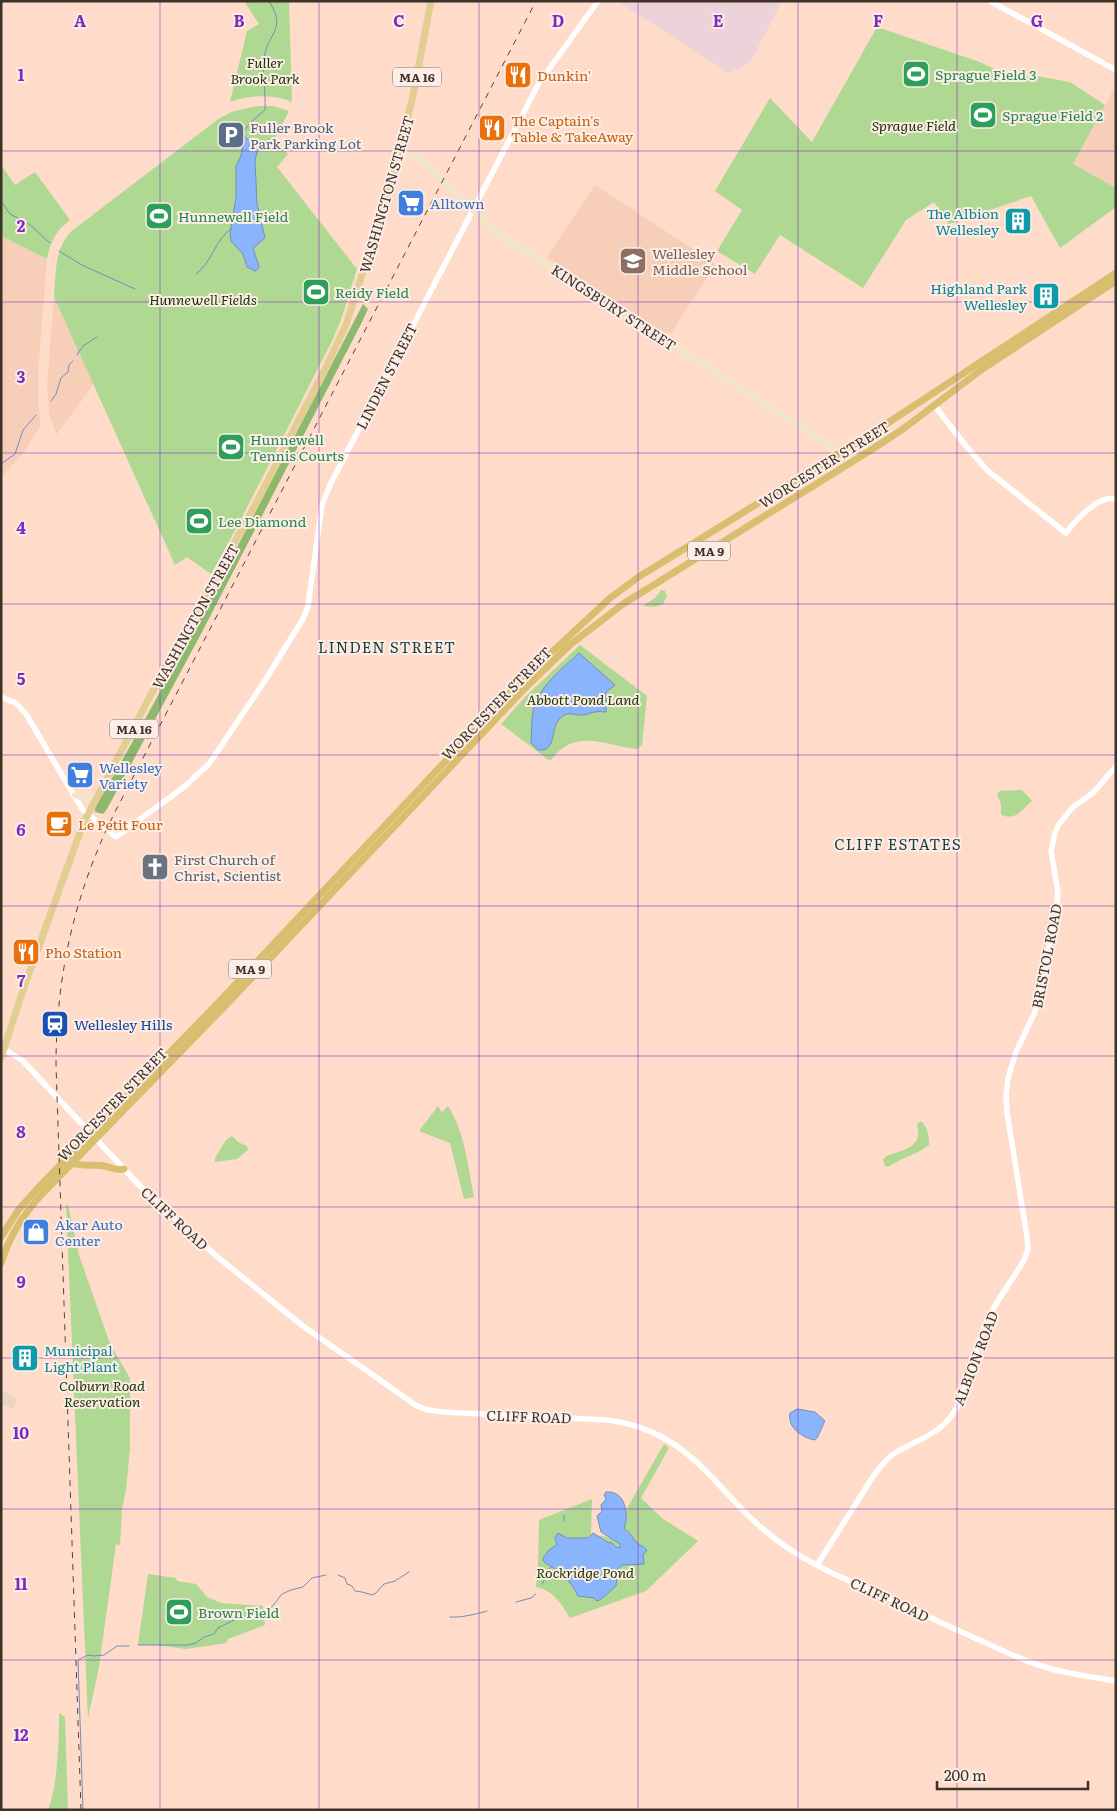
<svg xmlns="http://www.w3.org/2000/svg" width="1117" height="1811" font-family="Literata,serif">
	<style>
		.commercial { fill: #ecd2d9 }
		.industrial { fill: #e9d7c6 }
		.built { fill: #f7ceb8 }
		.green { fill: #afd893 }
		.forest { fill: #8db96e }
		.water { fill: #8ab5fc; stroke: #738dbd }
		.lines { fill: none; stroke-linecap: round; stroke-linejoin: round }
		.stream { stroke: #738dbd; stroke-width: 1 }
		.tertiary { stroke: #fff; stroke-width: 5.5 }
		.secondary { stroke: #f0e6c9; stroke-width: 6 }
		.primary { stroke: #e2ce93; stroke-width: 7 }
		.trunk { stroke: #d8be6f; stroke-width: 7 }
		.rail { stroke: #52433a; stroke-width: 1; stroke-dasharray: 6 6; stroke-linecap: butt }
		.grid { fill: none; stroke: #7b2cbf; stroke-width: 1; stroke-opacity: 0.55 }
		.labels { text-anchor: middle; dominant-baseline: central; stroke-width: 4; stroke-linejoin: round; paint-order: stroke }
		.shield { fill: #fceee7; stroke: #776a63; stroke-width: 1 }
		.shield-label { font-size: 12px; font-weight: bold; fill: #3e312a }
		.park-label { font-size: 14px; font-style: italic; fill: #183400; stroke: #fceee7 }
		.leisure-label { font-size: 14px; fill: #27864d; stroke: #fceee7; text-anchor: start }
		.food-label { font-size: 14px; fill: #c56008; stroke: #fceee7; text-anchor: start }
		.service-label { font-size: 14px; fill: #4e5e75; stroke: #fceee7; text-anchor: start }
		.street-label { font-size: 14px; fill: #3e312a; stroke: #fceee7 }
		.shop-label { font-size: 14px; fill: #366cbe; stroke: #fceee7; text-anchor: start }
		.culture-label { font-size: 14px; fill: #0d838f; stroke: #fceee7; text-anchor: end }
		.education-label { font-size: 14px; fill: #785e54; stroke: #fceee7; text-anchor: start }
		.worship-label { font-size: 14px; fill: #5b616d; stroke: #fceee7; text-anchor: start }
		.transit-label { font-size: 14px; fill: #164399; stroke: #fceee7; text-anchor: start }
		.neighbourhood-label { font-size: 15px; letter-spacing: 1px; fill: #1a3c3f; stroke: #fceee7 }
		.grid-label { font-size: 16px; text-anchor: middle; font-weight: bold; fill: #7b2cbf; stroke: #fceee7; stroke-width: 4; stroke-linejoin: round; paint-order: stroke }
	</style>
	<rect width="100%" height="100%" fill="#fedcc9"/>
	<!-- commercial -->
	<path class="commercial" d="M617,1H782L750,63L729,73Z"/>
	<!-- industrial -->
	<path class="industrial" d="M1,1390L16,1397L17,1401L13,1409L1,1404Z"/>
	<!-- built -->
	<path class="built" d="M1116,85V188L1073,164Z
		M595,185L716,264L671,333H665L547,257Z
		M1,236L47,259L38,373V398L41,426L23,453L1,477Z
		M54,297L94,384L56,435L49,412L47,386Z"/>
	<!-- green -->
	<path class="green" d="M244,1H289L292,102C272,94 250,95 230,102L247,31L259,24Z
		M877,27L977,61L997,70L1021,76H1036L1070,82L1105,105L1073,164L1116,188V207L1060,248L1031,196L949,224L934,202L906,220L863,288L780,235L755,274L717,251L742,210L715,191L770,98L812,142Z
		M257,106H273L289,111L275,139L288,154L277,167L357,269L341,320L332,341L238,525L211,574L187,557L175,565L54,297C56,273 54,247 73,230L217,120L231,112Z
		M1,165L15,185L35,172L70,220C56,230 50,243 47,259L1,236Z
		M661,590L665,591L667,596L663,604L654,607L643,606L656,597Z
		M580,645L647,696L642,745L637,749C602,745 575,727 550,761L501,724L525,697Z
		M1016,790H1022L1032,801C1022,809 1018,819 1004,816L1001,814V804L997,795L998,792C1004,789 1010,792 1016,790Z
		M438,1106L442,1112L448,1106C465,1132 468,1167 474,1197L464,1199L450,1143L419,1131Z
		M921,1121C927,1126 930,1138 929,1145C916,1155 900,1158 888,1167L885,1166L883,1160L885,1157C896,1151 916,1150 918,1136C919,1132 917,1128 917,1124Z
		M232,1136L238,1142L247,1146L248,1150L237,1159L215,1162V1158L226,1140Z
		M66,1204L68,1205L79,1255L110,1344L130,1378V1448L126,1490L122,1509L120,1545L116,1544L99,1667L88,1718Z
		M664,1444L669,1448L641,1498L663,1519L698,1541L646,1591L570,1618C561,1603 553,1590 536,1587L538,1568L539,1520L592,1499L591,1534L627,1541L618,1524Z
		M148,1574L176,1578L177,1581L196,1584L207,1597L221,1603L263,1606L265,1625L228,1639L227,1643L186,1649L157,1645H138Z
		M59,1713L65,1717L68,1810H48C58,1784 59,1741 59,1713Z"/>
	<!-- forest -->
	<path class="forest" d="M363,304L368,309L362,322L202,632L107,809L103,814L95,812V808C190,643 275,473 363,304Z"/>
	<!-- water -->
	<path class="water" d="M241,133L257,148V153L255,160L257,204L265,238L253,248L259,267L258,269L255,271L247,267L243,254L231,241L230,234L236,197V166L241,156L243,145L239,144L237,139Z
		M579,653L615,685L606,692V712C602,712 599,711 595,712C591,712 587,715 583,715C573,716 567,709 558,721C551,730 556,752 538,750L531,743C532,733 531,721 533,711C539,686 561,670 579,653Z
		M797,1409L815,1412L825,1421C823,1424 818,1438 815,1440C802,1438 787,1427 790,1413Z
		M606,1492C626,1490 629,1515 624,1529C632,1534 631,1536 636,1542C640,1546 644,1546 647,1550L643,1555L644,1564L623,1565L618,1568L616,1586C611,1590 602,1600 597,1601L594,1598L578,1596C571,1580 559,1571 544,1562L543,1558L549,1550L557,1545L555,1538L558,1533L567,1538H588L593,1533L607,1542L612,1543L616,1547L620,1548V1544L601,1532L597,1516L602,1511L601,1505L606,1499L604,1495Z"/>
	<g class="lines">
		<!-- stream -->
		<path class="stream" d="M241,135L250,123L265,110C266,93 262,75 264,59C267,32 288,31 269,1
			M1,201L10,214L29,224L50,243
			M59,251L82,265L135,289
			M196,274C212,263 215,239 232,228
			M77,355L83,346L97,337
			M51,401L56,394L61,378L68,372L69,365L73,361
			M1,464L15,454L23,430L36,415
			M564,1521V1515
			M338,1575L345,1578L347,1584L352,1586L355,1591L362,1592L372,1595L376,1593L384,1584L395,1581L409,1572
			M542,1584L547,1575L548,1570L552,1566
			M516,1602L531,1598L536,1594
			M271,1608L282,1594L291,1590L303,1587L312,1578L326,1575
			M450,1617C460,1618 477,1614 487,1611
			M138,1645H188L196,1643L204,1637L214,1634L218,1628L240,1617L262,1614
			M83,1810L78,1660L88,1655L94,1656L104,1655L117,1646H129"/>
		<!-- tertiary -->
		<path class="tertiary" d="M990,1L1116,70
			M934,405L966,446L988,471L1066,533C1076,520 1099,494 1116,499
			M1,697L16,703L26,714L82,809L116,837L184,787L209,764L264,682L303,619L308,606L322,505L331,483L539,83L598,1
			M4,1049L23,1061L139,1185L215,1255L303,1326L417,1406L428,1410L442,1412L607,1420C698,1431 718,1501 785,1546C818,1569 857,1584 893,1600C923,1614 952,1628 982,1641C1003,1651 1023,1661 1045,1667C1068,1674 1092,1677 1116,1681
			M817,1565L874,1475C880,1468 885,1460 892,1455C911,1442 934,1437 949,1419C968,1396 973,1354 984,1327C994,1302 1013,1281 1025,1258L1028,1249L1027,1237L1007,1112L1006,1096L1008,1078L1016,1052L1035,1012L1056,915L1058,893L1051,851L1055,833L1059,824L1073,807L1094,792L1116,766"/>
		<!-- secondary -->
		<path class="secondary" d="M400,151L411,154L422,161L496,232L795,423L828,444L837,455
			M75,795L86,799L98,794"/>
		<!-- primary -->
		<path class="primary" d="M1,1058L22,993L83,824L168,662L252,511L328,363L346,325L393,177L413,96L431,1"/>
		<!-- trunk -->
		<path class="trunk" d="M72,1163C83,1167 94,1164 104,1166C111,1167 117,1171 124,1169
			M1,1237L19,1209L38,1188L219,1002L519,683L610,598L640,576L877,430L1116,273
			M1,1263C10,1235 23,1215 42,1194L226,1005L523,690L571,644L623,604L871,450L903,429L981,370L1116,281"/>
		<!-- rail -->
		<path class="rail" d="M81,1810L56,1065C56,975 75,892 115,812L536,1"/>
	</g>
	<!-- grid -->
	<path class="grid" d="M160,1V1810M319,1V1810M479,1V1810M638,1V1810M798,1V1810M957,1V1810M1,151H1116M1,302H1116M1,453H1116M1,604H1116M1,755H1116M1,906H1116M1,1056H1116M1,1207H1116M1,1358H1116M1,1509H1116M1,1660H1116"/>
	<!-- icons -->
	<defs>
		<g id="stadium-square" transform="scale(1.4375)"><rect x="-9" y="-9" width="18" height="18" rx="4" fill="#2e9e5b" stroke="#fceee7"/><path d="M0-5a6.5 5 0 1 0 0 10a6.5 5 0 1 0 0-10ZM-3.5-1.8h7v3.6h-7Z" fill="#fff"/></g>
		<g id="restaurant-square" transform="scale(1.4375)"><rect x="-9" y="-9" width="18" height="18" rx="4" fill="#e8710a" stroke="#fceee7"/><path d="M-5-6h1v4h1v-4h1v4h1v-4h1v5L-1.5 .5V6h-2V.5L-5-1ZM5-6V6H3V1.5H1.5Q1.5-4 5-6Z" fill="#fff"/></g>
		<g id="parking-square" transform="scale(1.4375)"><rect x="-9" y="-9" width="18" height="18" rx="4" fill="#5c6f8a" stroke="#fceee7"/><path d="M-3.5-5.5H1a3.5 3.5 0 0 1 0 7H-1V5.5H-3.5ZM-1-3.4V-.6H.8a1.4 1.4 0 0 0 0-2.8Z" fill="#fff"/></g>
		<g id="supermarket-square" transform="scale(1.4375)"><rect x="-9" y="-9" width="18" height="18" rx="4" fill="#3f7fe0" stroke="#fceee7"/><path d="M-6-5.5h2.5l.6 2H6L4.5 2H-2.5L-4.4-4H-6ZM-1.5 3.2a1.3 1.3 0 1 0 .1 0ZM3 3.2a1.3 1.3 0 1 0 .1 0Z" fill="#fff"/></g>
		<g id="building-square" transform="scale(1.4375)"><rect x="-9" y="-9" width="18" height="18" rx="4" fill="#0f9aa8" stroke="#fceee7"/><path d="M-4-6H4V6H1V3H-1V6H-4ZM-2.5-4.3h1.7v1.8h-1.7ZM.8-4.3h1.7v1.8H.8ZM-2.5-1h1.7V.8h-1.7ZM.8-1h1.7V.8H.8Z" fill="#fff"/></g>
		<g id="school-square" transform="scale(1.4375)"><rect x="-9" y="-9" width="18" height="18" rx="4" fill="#8d6e63" stroke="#fceee7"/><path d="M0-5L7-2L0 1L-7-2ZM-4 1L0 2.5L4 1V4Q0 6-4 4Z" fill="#fff"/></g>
		<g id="cafe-square" transform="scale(1.4375)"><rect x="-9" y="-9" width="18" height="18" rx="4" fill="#e8710a" stroke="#fceee7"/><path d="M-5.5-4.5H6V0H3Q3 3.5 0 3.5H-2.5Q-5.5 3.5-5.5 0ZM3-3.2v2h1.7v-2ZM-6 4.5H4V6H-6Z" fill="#fff"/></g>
		<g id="church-square" transform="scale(1.4375)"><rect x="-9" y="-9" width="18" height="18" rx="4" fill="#6b7280" stroke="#fceee7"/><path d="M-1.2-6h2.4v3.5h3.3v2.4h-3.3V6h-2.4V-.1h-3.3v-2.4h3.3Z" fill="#fff"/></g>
		<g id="station-square" transform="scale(1.4375)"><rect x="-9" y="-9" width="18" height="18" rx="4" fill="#1a4fb4" stroke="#fceee7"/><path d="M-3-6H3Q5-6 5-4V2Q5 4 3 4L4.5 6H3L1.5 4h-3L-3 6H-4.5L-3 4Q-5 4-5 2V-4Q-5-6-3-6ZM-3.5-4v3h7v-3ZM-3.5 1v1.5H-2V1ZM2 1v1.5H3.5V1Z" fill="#fff"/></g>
		<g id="shop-square" transform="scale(1.4375)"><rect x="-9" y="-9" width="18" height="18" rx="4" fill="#3f7fe0" stroke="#fceee7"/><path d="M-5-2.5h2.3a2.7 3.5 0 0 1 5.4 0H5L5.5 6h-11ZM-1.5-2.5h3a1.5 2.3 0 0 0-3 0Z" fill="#fff"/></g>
	</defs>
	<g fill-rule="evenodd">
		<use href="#stadium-square" x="916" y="74"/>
		<use href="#restaurant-square" x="518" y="75"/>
		<use href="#stadium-square" x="983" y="115"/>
		<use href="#restaurant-square" x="492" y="128"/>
		<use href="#parking-square" x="231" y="135"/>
		<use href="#supermarket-square" x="411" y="203"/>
		<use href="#stadium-square" x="159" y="216"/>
		<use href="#building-square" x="1018" y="221"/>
		<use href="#school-square" x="633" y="261"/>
		<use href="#stadium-square" x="316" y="292"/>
		<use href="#building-square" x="1046" y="296"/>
		<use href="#stadium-square" x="231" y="447"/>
		<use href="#stadium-square" x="199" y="521"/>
		<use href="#supermarket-square" x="80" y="775"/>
		<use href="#cafe-square" x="59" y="824"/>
		<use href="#church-square" x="155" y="867"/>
		<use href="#restaurant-square" x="26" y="952"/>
		<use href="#station-square" x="55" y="1024"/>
		<use href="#shop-square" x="36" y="1232"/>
		<use href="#building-square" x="25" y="1358"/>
		<use href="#stadium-square" x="179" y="1612"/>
	</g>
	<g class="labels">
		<!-- shield labels -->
		<g class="shield">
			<rect x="393" y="67.5" width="48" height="19" rx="4"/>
			<rect x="688" y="541.5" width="42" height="19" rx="4"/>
			<rect x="110" y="719.5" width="48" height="19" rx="4"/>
			<rect x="229" y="959.5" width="42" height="19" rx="4"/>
		</g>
		<g class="shield-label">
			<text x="417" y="77">MA 16</text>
			<text x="709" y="551">MA 9</text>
			<text x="134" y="729">MA 16</text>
			<text x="250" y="969">MA 9</text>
		</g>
		<!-- park labels -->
		<g class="park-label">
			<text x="265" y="62">Fuller<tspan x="265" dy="16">Brook Park</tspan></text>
			<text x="914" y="125">Sprague Field</text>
			<text x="203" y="299">Hunnewell Fields</text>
			<text x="583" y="699">Abbott Pond Land</text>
			<text x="102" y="1385">Colburn Road<tspan x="102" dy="16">Reservation</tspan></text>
			<text x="585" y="1572">Rockridge Pond</text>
		</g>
		<!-- leisure labels -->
		<g class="leisure-label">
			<text x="935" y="74">Sprague Field 3</text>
			<text x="1002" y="115">Sprague Field 2</text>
			<text x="178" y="216">Hunnewell Field</text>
			<text x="335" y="292">Reidy Field</text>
			<text x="250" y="439">Hunnewell<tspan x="250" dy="16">Tennis Courts</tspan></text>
			<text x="218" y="521">Lee Diamond</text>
			<text x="198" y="1612">Brown Field</text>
		</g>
		<!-- food labels -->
		<g class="food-label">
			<text x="537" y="75">Dunkin'</text>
			<text x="511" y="120">The Captain's<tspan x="511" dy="16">Table &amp; TakeAway</tspan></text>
			<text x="78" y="824">Le Petit Four</text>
			<text x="45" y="952">Pho Station</text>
		</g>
		<!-- service labels -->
		<g class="service-label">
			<text x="250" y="127">Fuller Brook<tspan x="250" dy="16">Park Parking Lot</tspan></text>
		</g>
		<!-- street labels -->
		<g class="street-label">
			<text transform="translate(386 194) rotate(-74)">WASHINGTON STREET</text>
			<text transform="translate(614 307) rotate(33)">KINGSBURY STREET</text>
			<text transform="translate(386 376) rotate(-63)">LINDEN STREET</text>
			<text transform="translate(824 464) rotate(-32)">WORCESTER STREET</text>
			<text transform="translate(195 616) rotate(-61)">WASHINGTON STREET</text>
			<text transform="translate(496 703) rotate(-46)">WORCESTER STREET</text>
			<text transform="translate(1046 956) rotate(-79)">BRISTOL ROAD</text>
			<text transform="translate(112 1104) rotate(-46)">WORCESTER STREET</text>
			<text transform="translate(175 1218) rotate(43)">CLIFF ROAD</text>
			<text transform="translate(975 1358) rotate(-69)">ALBION ROAD</text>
			<text transform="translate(529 1416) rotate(2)">CLIFF ROAD</text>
			<text transform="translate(890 1599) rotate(25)">CLIFF ROAD</text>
		</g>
		<!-- shop labels -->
		<g class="shop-label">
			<text x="430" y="203">Alltown</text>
			<text x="99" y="767">Wellesley<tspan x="99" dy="16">Variety</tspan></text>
			<text x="55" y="1224">Akar Auto<tspan x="55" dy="16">Center</tspan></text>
		</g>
		<!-- culture labels -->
		<g class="culture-label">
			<text x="999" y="213">The Albion<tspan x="999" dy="16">Wellesley</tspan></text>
			<text x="1027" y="288">Highland Park<tspan x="1027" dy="16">Wellesley</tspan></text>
			<text x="44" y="1350" text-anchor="start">Municipal<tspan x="44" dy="16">Light Plant</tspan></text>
		</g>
		<!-- education labels -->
		<g class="education-label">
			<text x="652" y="253">Wellesley<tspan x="652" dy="16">Middle School</tspan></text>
		</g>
		<!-- worship labels -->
		<g class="worship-label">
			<text x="174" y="859">First Church of<tspan x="174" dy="16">Christ, Scientist</tspan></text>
		</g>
		<!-- transit labels -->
		<g class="transit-label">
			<text x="74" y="1024">Wellesley Hills</text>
		</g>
		<!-- neighbourhood labels -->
		<g class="neighbourhood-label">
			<text x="387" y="646">LINDEN STREET</text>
			<text x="898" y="843">CLIFF ESTATES</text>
		</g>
	</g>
	<g class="grid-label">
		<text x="80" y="27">A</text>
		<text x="239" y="27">B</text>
		<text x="399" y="27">C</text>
		<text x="558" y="27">D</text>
		<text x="718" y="27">E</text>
		<text x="878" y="27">F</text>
		<text x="1037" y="27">G</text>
		<text x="21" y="81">1</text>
		<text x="21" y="232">2</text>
		<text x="21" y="383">3</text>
		<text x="21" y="534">4</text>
		<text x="21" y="685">5</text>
		<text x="21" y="836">6</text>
		<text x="21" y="987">7</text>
		<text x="21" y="1138">8</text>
		<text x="21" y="1288">9</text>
		<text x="21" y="1439">10</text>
		<text x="21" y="1590">11</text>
		<text x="21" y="1741">12</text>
	</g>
	<!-- border -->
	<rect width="1117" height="1811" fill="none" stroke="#3e312a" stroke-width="5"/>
	<!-- scale -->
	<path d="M937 1781v8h151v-8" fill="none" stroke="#3e312a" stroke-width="2.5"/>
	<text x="944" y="1781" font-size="15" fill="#3e312a" stroke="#fceee7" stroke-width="4" paint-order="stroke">200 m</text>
</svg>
